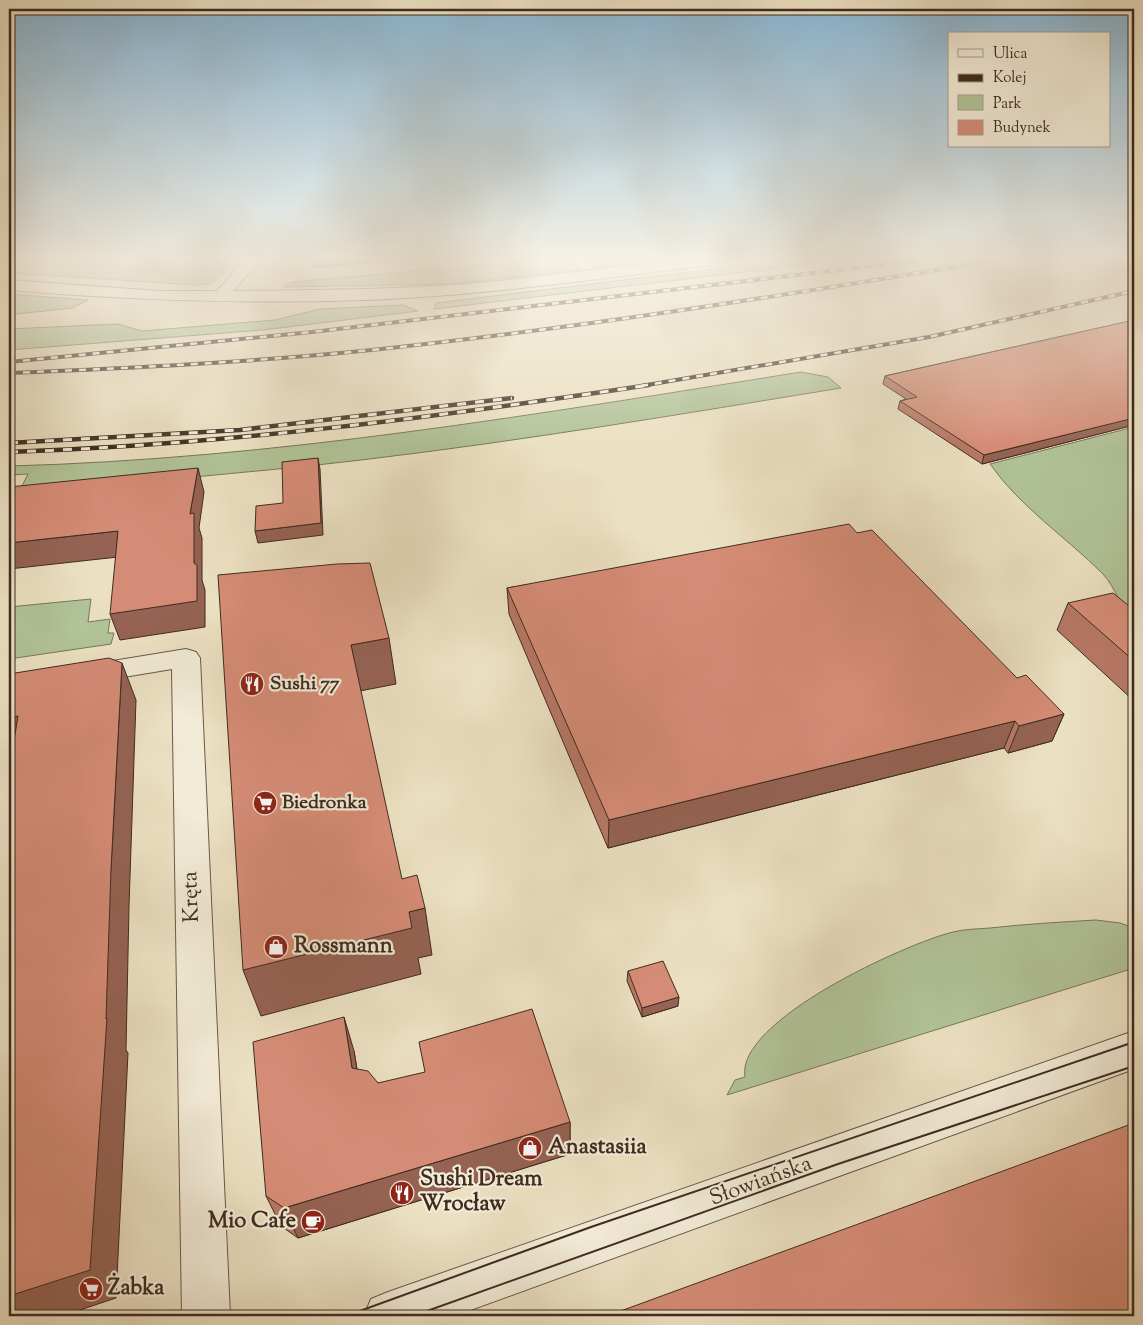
<svg xmlns="http://www.w3.org/2000/svg" width="1143" height="1325" font-family="'Sorts Mill Goudy',serif">
	<style>
		.green { fill: #b1c398; stroke: #78775c }
		.lines { fill: none; stroke-linecap: round; stroke-linejoin: round }
		.minor-casing { stroke: #6a5848; stroke-width: 2 }
		.minor { fill: #f2ebd7; fill-rule: evenodd }
		.tram { stroke: #3f2b20; stroke-width: 2 }
		.rail-far1-casing { stroke: #3f2b20; stroke-width: 4 }
		.rail-casing { stroke: #3f2b20; stroke-width: 4.5 }
		.rail-far1 { stroke: #f2ebd7; stroke-width: 2.5; stroke-dasharray: 7; stroke-linecap: butt }
		.rail { stroke: #f2ebd7; stroke-width: 3; stroke-dasharray: 9; stroke-linecap: butt }
		.wall { fill: #b77865; stroke: #3f2b20 }
		.shaded-wall { fill: #956253; stroke: #3f2b20 }
		.building { fill: #d58c76; stroke: #3f2b20 }
		.labels { text-anchor: middle; dominant-baseline: central; stroke-width: 4.5; stroke-linejoin: round; paint-order: stroke }
		.poi-label { font-size: 19px; font-weight: bold; fill: #3f2b20; stroke: #f2ebd7; text-anchor: start }
		.near-street-label { font-size: 22px; fill: #3f2b20; stroke: #f2ebd7 }
		.near-poi-label { font-size: 22px; font-weight: bold; fill: #3f2b20; stroke: #f2ebd7; text-anchor: start }
	</style>
	<rect width="100%" height="100%" fill="#ebe0c2"/>
	<filter id="stains"><feTurbulence type="fractalNoise" baseFrequency=".004" numOctaves="4"/><feColorMatrix values="0 0 0 0 .2 0 0 0 0 .09 0 0 0 0 .02 0 0 0 .5 -.17"/></filter>
	<radialGradient id="worn" r=".72"><stop offset=".6" stop-color="#630" stop-opacity="0"/><stop offset="1" stop-color="#630" stop-opacity=".3"/></radialGradient>
	<!-- green -->
	<path class="green" d="M9,261H239L210,284L196,285L9,273Z
		M529,261H571L579,270L448,284L283,287L292,282Z
		M588,261H652L594,268Z
		M780,261H837L434,309L436,303Z
		M9,294L88,300L72,308L9,315Z
		M403,305L418,311L263,330L9,350V329L117,324L142,331L275,320L320,309Z
		M801,372L828,377L841,388C682,414 522,441 361,460C246,474 131,480 16,498L28,474L9,475V466C275,459 538,414 801,372Z
		M1134,427V622C1120,608 1116,588 1103,574C1066,537 1020,507 990,464Z
		M91,599L88,622L110,619L108,633H114L111,644L9,659V607Z
		M1096,920L1120,923L1134,928V968L727,1095L735,1080L745,1077C735,1021 907,943 953,932C965,929 978,929 990,928C1026,924 1061,922 1096,920Z"/>
	<g class="lines">
		<!-- minor casing -->
		<g class="minor-casing">
			<path id="minor" d="M243,261H260L233,291C318,290 403,290 487,282C564,275 640,261 717,261L710,265C595,279 480,296 364,300C245,304 127,300 9,290V280L159,291H217Z
				M186,649L196,652L200,658L230,1316H182L172,669L88,683L78,681L74,674L78,667L88,665Z
				M1134,1031V1069L454,1316H364L371,1299L388,1292Z"/>
		</g>
		<!-- minor -->
		<use href="#minor" class="minor"/>
		<!-- tram -->
		<path class="tram" d="M346,1316L591,1227L1134,1042
			M413,1316L838,1164L1134,1066"/>
		<!-- rail-far1 casing -->
		<g class="rail-far1-casing">
			<path id="rail-far1" d="M9,362L312,332L916,261
				M9,373C133,368 257,362 381,349C585,327 787,295 990,261
				M641,386L929,337L1134,291"/>
		</g>
		<!-- rail casing -->
		<g class="rail-casing">
			<path id="rail" d="M9,443L240,430L512,398
				M9,452C224,445 437,417 649,385"/>
		</g>
		<!-- rail-far1 -->
		<use href="#rail-far1" class="rail-far1"/>
		<!-- rail -->
		<use href="#rail" class="rail"/>
	</g>
	<!-- wall -->
	<path class="wall" d="M1134,320V425L982,464L898,409L900,401L906,399L883,384L885,376Z
		M857,533L1017,678L1064,714L1052,741L1008,753L1004,748L608,848L509,614L507,588Z
		M1068,603L1134,610V701L1057,630Z
		M628,971L678,1006L642,1017L627,981Z
		M354,1051L357,1069L378,1083L570,1122V1154L298,1238L281,1226L266,1196Z"/>
	<!-- shaded-wall -->
	<path class="shaded-wall" d="M313,261H392L314,268Z
		M1134,418V425L982,464L984,455Z
		M318,458L320,469L323,535L258,543L255,531L321,523Z
		M198,468L204,492L199,528L202,538V580L205,590V627L120,640L110,614L194,563L190,514Z
		M118,531L127,556L9,569V543Z
		M389,638L396,684L360,691L351,645Z
		M122,663L136,700L129,906L126,1050L128,1053L116,1298L62,1316H9V1296L111,869Z
		M1064,714L1052,741L1008,753L1019,726Z
		M18,716L36,753L9,758V718Z
		M1015,721L1004,748L608,848L609,820Z
		M425,908L432,955L418,958L421,974L261,1016L243,970L409,912Z
		M679,997L678,1006L642,1017V1008Z
		M344,1017L354,1051L362,1101L352,1068Z
		M570,1122V1154L298,1238L284,1208Z"/>
	<!-- building -->
	<path class="building" d="M1134,320V418L984,455L900,401L917,397L885,376Z
		M318,458L321,523L255,531L256,506L283,503L282,462Z
		M198,468L190,514L194,513V563L197,565V601L110,614L118,531L9,543V487Z
		M849,524L857,533L872,530L1017,678L1026,675L1064,714L1019,726L1015,721L609,820L507,588Z
		M370,563L389,638L351,645L402,879L417,875L425,908L409,912L412,928L243,970L218,575L337,564Z
		M1113,593L1134,610V661L1068,603Z
		M109,658L122,663L111,869L106,1019L107,1018L90,1270L9,1296V771L18,716L9,718V674Z
		M663,961L679,997L642,1008L628,971Z
		M532,1009L570,1122L284,1208L266,1196L253,1042L344,1017L352,1068L368,1071L378,1083L425,1072L419,1042Z
		M1134,1123V1316H607Z"/>
	<!-- sky -->
	<linearGradient id="sky" x2="0" y2="1"><stop stop-color="#88b7d6"/><stop offset="0.58" stop-color="#f6f1e4"/><stop offset="1" stop-color="#f6f1e4" stop-opacity="0"/></linearGradient>
	<rect width="1143" height="447" fill="url(#sky)"/>
	<!-- icons -->
	<defs>
		<g id="restaurant-disc" transform="scale(1.25)"><circle r="9.5" fill="#8f2418" stroke="#f2ebd7"/><path d="M-5-6h1v4h1v-4h1v4h1v-4h1v5L-1.5 .5V6h-2V.5L-5-1ZM5-6V6H3V1.5H1.5Q1.5-4 5-6Z" fill="#fff"/></g>
		<g id="supermarket-disc" transform="scale(1.25)"><circle r="9.5" fill="#8f2418" stroke="#f2ebd7"/><path d="M-6-5.5h2.5l.6 2H6L4.5 2H-2.5L-4.4-4H-6ZM-1.5 3.2a1.3 1.3 0 1 0 .1 0ZM3 3.2a1.3 1.3 0 1 0 .1 0Z" fill="#fff"/></g>
		<g id="shop-disc" transform="scale(1.25)"><circle r="9.5" fill="#8f2418" stroke="#f2ebd7"/><path d="M-5-2.5h2.3a2.7 3.5 0 0 1 5.4 0H5L5.5 6h-11ZM-1.5-2.5h3a1.5 2.3 0 0 0-3 0Z" fill="#fff"/></g>
		<g id="cafe-disc" transform="scale(1.25)"><circle r="9.5" fill="#8f2418" stroke="#f2ebd7"/><path d="M-5.5-4.5H6V0H3Q3 3.5 0 3.5H-2.5Q-5.5 3.5-5.5 0ZM3-3.2v2h1.7v-2ZM-6 4.5H4V6H-6Z" fill="#fff"/></g>
	</defs>
	<g fill-rule="evenodd">
		<use href="#restaurant-disc" x="252" y="684"/>
		<use href="#supermarket-disc" x="265" y="803"/>
		<use href="#shop-disc" x="276" y="947"/>
		<use href="#shop-disc" x="530" y="1148"/>
		<use href="#restaurant-disc" x="402" y="1193"/>
		<use href="#cafe-disc" x="313" y="1222"/>
		<use href="#supermarket-disc" x="91" y="1289"/>
	</g>
	<g class="labels">
		<!-- poi labels -->
		<g class="poi-label">
			<text x="270" y="684">Sushi 77</text>
			<text x="282" y="803">Biedronka</text>
		</g>
		<!-- near-street labels -->
		<g class="near-street-label">
			<text transform="translate(192 897) rotate(-92)">Kręta</text>
			<text transform="translate(761 1182) rotate(-20)">Słowiańska</text>
		</g>
		<!-- near-poi labels -->
		<g class="near-poi-label">
			<text x="294" y="947">Rossmann</text>
			<text x="548" y="1148">Anastasiia</text>
			<text x="420" y="1180">Sushi Dream<tspan x="420" dy="25">Wrocław</tspan></text>
			<text x="296" y="1222" text-anchor="end">Mio Cafe</text>
			<text x="108" y="1289">Żabka</text>
		</g>
	</g>
	<!-- margin -->
	<rect width="1143" height="1325" fill="none" stroke="#ebe0c2" stroke-width="30"/>
	<rect x="10" y="10" width="1123" height="1305" fill="none" stroke="#3f2b20" stroke-width="2.5"/>
	<rect x="15" y="15" width="1113" height="1295" fill="none" stroke="#3f2b20"/>
	<!-- legend -->
	<rect x="948" y="32" width="162" height="115" fill="#f2ebd7" stroke="#aa9e8e"/>
	<rect x="958" y="49" width="25" height="8" fill="#f2ebd7" stroke="#aa9e8e"/>
	<text x="993" y="58" font-size="15" fill="#3f2b20">Ulica</text>
	<rect x="958" y="74" width="25" height="8" fill="#3f2b20" stroke="#aa9e8e"/>
	<text x="993" y="82" font-size="15" fill="#3f2b20">Kolej</text>
	<rect x="958" y="95" width="25" height="15" fill="#b1c398" stroke="#aa9e8e"/>
	<text x="993" y="108" font-size="15" fill="#3f2b20">Park</text>
	<rect x="958" y="120" width="25" height="15" fill="#d58c76" stroke="#aa9e8e"/>
	<text x="993" y="132" font-size="15" fill="#3f2b20">Budynek</text>
	<rect width="100%" height="100%" filter="url(#stains)"/>
	<rect width="100%" height="100%" fill="url(#worn)"/>
</svg>
